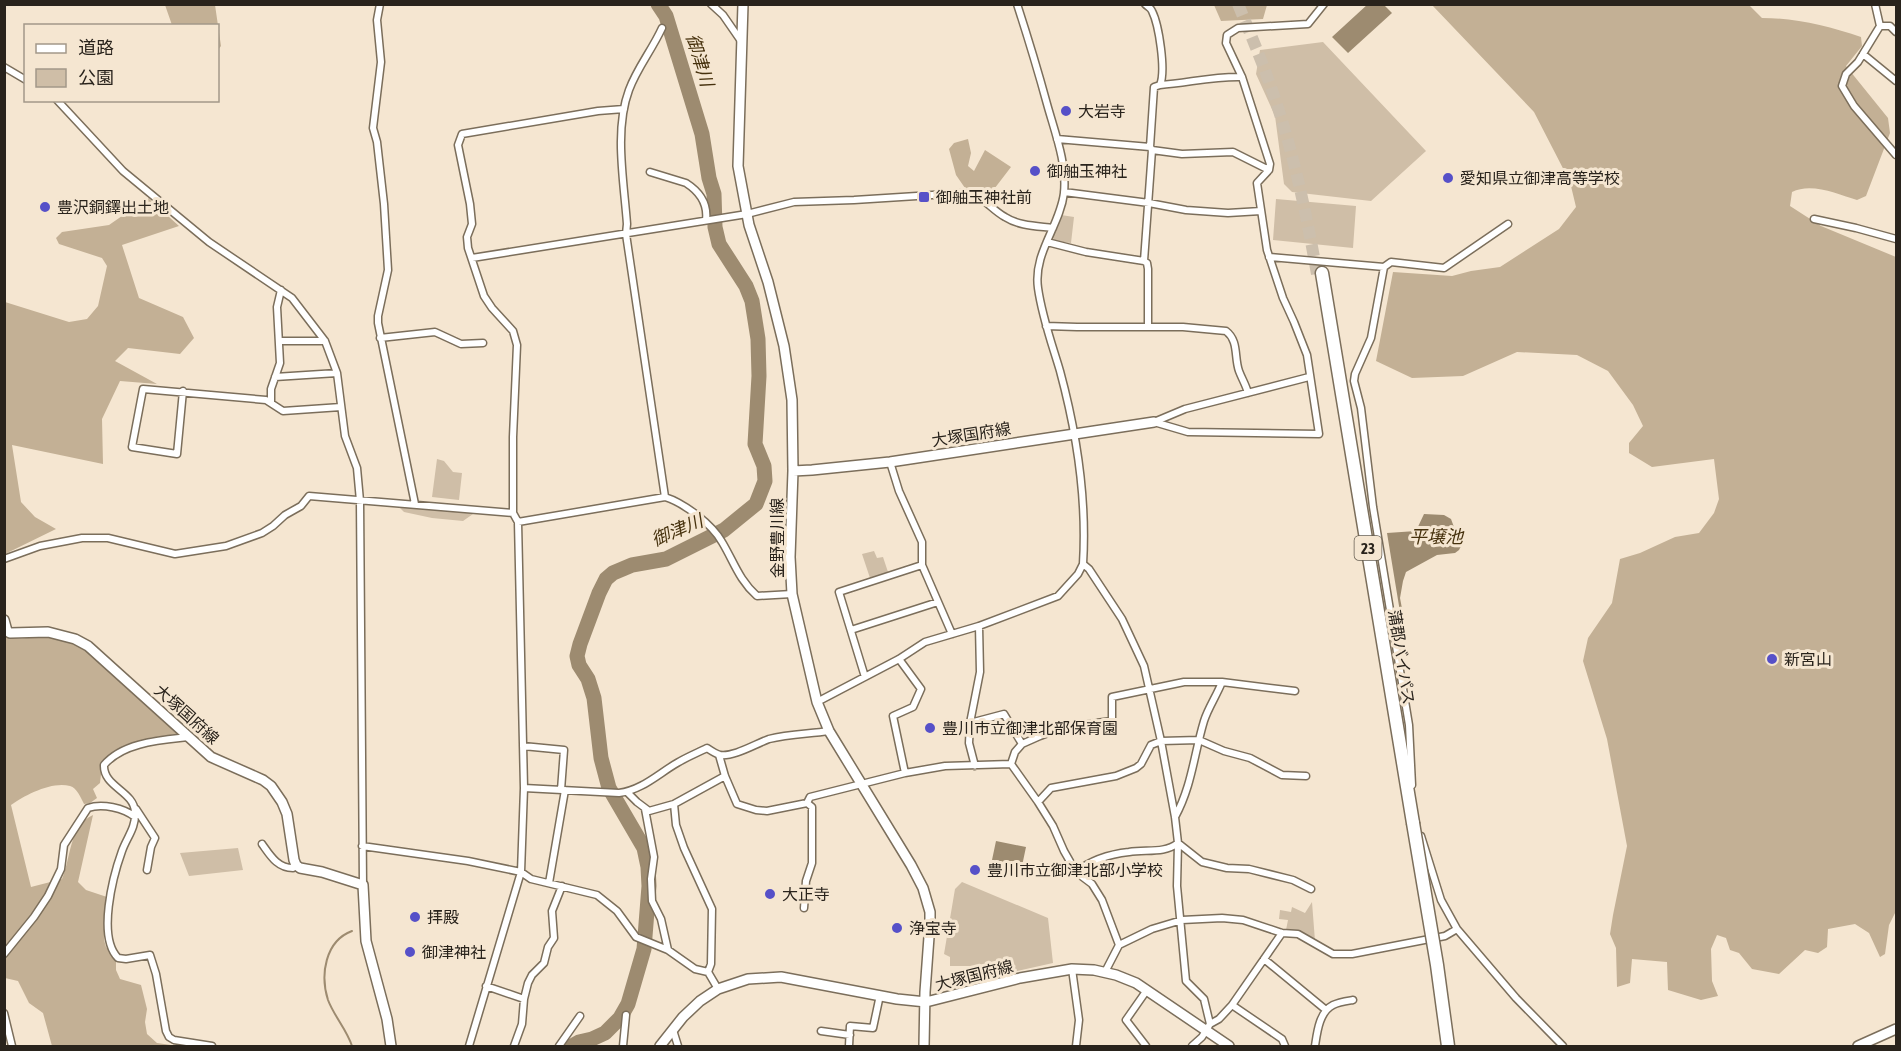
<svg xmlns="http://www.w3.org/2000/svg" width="1901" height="1051" font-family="'Asap Condensed','Noto Sans JP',sans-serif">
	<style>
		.green { fill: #cfbea7 }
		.forest { fill: #c3b095 }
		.water { fill: #9d8b70 }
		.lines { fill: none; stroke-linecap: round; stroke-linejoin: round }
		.stream { stroke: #9d8b70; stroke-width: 2 }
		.river { stroke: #9d8b70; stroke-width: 15 }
		.highway-tunnel { stroke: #ccbfad; stroke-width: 12; stroke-dasharray: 12 6; stroke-linecap: butt }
		.street-casing { stroke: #7b6e5b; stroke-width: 9 }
		.secondary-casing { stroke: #7b6e5b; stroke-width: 12 }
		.highway-casing { stroke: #7b6e5b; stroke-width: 15 }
		.street { stroke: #fff; stroke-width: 6 }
		.secondary { stroke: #fff; stroke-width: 9 }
		.highway { stroke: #fff; stroke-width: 12 }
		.highway-bridge-casing { stroke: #7b6e5b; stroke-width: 15; stroke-linecap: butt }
		.highway-bridge { stroke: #fff; stroke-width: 12 }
		.poi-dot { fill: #5650c8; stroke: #f5e6d1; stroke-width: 2 }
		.labels { text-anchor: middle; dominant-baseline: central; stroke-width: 6; stroke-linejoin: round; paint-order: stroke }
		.shield { fill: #f5e6d1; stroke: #665e52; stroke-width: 1.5 }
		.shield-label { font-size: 15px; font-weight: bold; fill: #29231c }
		.poi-label { font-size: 16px; fill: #29231c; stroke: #f5e6d1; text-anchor: start }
		.street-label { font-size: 16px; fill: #29231c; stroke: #f5e6d1 }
		.water-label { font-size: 18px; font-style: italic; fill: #46310d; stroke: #f5e6d1 }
	</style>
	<rect width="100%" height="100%" fill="#f5e6d1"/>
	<!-- green -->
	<path class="green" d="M1323,42L1426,151L1371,201L1292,192L1284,184L1275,116L1256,74L1260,50Z
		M1276,199L1356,206L1353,248L1273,240Z
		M1061,215L1074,217L1071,243L1054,241L1053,237Z
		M437,459L444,461L453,472L462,473L459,500L432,497Z
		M398,506L472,513L473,514L463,521L432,518L404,512Z
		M874,551L877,558L883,557L888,572L870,578L862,554Z
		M238,848L243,870L189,876L180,853Z
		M962,882L1048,918L1053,963L1004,974L1001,966H950V957L944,954L955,889Z
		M1312,902L1315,941L1301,934L1286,930L1288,920L1279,919L1280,910L1291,912L1292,907L1305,913Z"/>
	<!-- forest -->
	<path class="forest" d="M165,5H215L221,46L218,50V26L172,25Z
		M1214,5H1267L1263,19L1221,21Z
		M1432,5H1749L1762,18C1796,18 1828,26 1861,37L1862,46L1846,66L1888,118L1890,133L1866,196L1857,200C1838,194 1811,182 1792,192L1790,206L1821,226L1896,257V911L1889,925L1885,954L1880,957L1869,933L1855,924L1828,929L1827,947L1818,953L1805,950L1779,974L1752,969L1739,953L1730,950L1726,938L1717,935L1711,949L1712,981L1718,996L1701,1000L1668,990L1667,962L1632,959L1630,983L1617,987L1616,948L1610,934L1613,915L1627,846L1607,739L1583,661L1588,638L1612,603L1620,559L1640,553L1675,537L1699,533L1714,513L1719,499L1714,459L1652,467L1629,453V443L1643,426L1633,405L1608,371L1577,355L1517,352L1463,376L1412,378L1376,361L1393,272L1452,276L1471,271L1500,267L1559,229L1576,207L1570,182L1534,112Z
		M968,139L971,153L968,166L974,171L985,150L1011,167L988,197L975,190L965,188L956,175L949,149L954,143Z
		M148,198L179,226L122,245L139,298L183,317L194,338L180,354L128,348L115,361L157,384L120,381L102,419L103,464L12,445L21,502L35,517L56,529L5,554V302L69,322L87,319L98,306L107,266L102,258L59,244L56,238L62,232L109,225Z
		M4,634C16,644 37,634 51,636C64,638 75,643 86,650L177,732V734L149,738L105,759L102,766L100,783L93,789L97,798L90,803L84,804C81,798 77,788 70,786C52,781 25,795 11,805L31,887L62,879C71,858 69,826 93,815L78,882L86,890L107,897L104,940L106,947L116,957V970L120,979L141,985L147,1009L145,1022L147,1034L157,1043L178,1046H52L43,1013L29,1003L18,981L5,978Z"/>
	<!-- water -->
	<path class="water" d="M1368,4L1384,5L1392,13L1348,53L1332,37Z
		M1424,514L1444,515L1451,519L1461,546L1459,550L1455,553L1437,555L1406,572L1403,581L1400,598L1403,614L1401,618L1387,533L1416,531Z
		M996,841L1026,847L1022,866L992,860Z"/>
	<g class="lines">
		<!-- stream -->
		<path class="stream" d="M352,931C325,941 320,975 328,1000C334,1016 347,1030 352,1046"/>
		<!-- river -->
		<path class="river" d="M572,1046L579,1042L592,1039L605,1033L620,1018L628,1004L644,949L649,886L648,867L644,848L609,788L601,758L594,698L588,679L579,665L577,656L580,644L599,593L606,579L613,573L632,565L666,559L724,530L756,504L765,481L764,466L755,444L759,376L758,339L752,301L746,286L719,244L715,227L714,194L709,178L702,134L666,16L658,4"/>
		<!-- highway-tunnel -->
		<path class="highway-tunnel" d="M1238,4C1250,33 1262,61 1272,90C1293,150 1306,212 1317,274"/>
		<!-- street casing -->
		<g class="street-casing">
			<path id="street" d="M380,4L377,20L381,62L373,128L377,142L384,204L388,270L378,316V323L415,504
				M711,4L723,15L741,41
				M1017,4C1028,38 1038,71 1047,104C1055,133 1067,163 1064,193C1060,226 1033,253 1038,288C1042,317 1052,344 1060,371C1077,434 1087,499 1083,564L1089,569L1122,619L1144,666L1161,741L1175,817L1178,843L1177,886L1186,981L1204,999L1210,1024
				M1145,4C1148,7 1151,8 1152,11C1159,25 1166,71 1160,85L1154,87L1150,147L1152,150L1144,261L1147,263L1148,269V327
				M1875,4L1880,26L1858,62L1846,74L1842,86L1854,106L1896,155
				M1880,26H1890L1896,32
				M662,28C652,50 637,68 629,90C614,130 624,182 627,224L626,234L665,497
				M1863,54L1896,81
				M4,67L26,80
				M1160,85C1188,83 1214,76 1242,77
				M57,100L123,171L209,242L292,298L325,341L337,373L345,436L357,468L360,501L363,885
				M1057,139L1150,147
				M1152,150L1182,154L1233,152L1269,170
				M650,172L686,183C700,192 708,204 706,220
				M1064,192L1149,203L1186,210L1228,213L1261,211
				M1814,219L1856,228L1896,239
				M1047,242L1086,252L1144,261
				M1269,257L1384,267L1391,262L1444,268L1508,224
				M472,258L747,214L794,202L854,200L964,193C985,196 989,208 1005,217C1019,226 1037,226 1053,228
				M1384,267L1371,338L1355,374L1354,381L1361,408L1373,507L1409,725L1412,785
				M1046,326L1077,327H1183L1226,331C1239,341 1234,357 1239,371C1242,379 1246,385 1248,393
				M380,338L435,332L461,344L483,343
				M279,341H325
				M275,377L337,373
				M183,391L177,454L132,447L143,389L266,400L283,411L341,407
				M271,403V389L280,363L277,307L281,290
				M1154,422L1188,432L1319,434L1307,355L1294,322L1283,298L1267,250L1257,183L1269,170L1270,164L1242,77L1226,43L1227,35L1238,28L1308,24L1324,4
				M1154,422L1185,409L1309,377
				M890,462L899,491L922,542V565L952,634
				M518,522L665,497C684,503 712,524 722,542C734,562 739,580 757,596L792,594
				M4,559L40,546L82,538H108L175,554L226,546L262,533L273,526L285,515L301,506L309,496L513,513
				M851,630L938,602
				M899,659L921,689L913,707L893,716L905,773
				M865,677L839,592L922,565
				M817,702L899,659L925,642L979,626L1058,596L1078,574L1083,564
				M970,723L1004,714L1022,744
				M189,737C162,740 123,742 104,765C103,787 134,791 135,812C136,828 127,837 122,851C113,876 97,937 118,958L126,959L150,955L156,974L166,1031L169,1037L174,1040L212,1046
				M523,746L564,750L561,790
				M719,755L725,776L737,804L756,810L767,811L807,803L810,797L905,773L945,766L1011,764L1038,802L1053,826L1064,851L1076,872L1092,884L1102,900L1119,945
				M1011,764L1015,752L1022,744L1040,736L1064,727L1112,721V697L1184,682H1222L1295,691
				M975,766L969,743L970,723L980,672L979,626
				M524,788L619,793C642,790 658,774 677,763C687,757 697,753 707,748C710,750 716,754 720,755C734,757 755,744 769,739C789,734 809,734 829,731
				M627,792L637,802L649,811L674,804L725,776
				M1038,802L1051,788L1116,776L1136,768L1141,764L1151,745L1161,741L1199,740L1224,751L1250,758L1282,775L1306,776
				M674,804L676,825L684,848L712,909L711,964L708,972L718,989
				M136,809L155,838L151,847L147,870
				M645,809L654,857L651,879L652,901L661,919L668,950
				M1175,817C1192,786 1194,754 1204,721C1208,708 1217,695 1222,682
				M1421,836L1441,900L1457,929L1516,998L1563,1046
				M262,844C270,855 277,868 293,868L296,865
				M362,846L468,861L521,872L531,879L597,895L617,911L636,937L668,950L695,969L708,972
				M1076,872C1091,860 1110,854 1129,852C1146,849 1164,854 1178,843L1202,862L1227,868L1249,869L1293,880L1311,889
				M549,883L565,790
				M804,908L806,881L812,863V807L807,803
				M4,954L34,917L48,896L61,869L64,845L88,808C102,803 124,808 135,817
				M1264,959L1326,1010
				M1072,969L1079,1020L1076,1046
				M1105,972L1119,945L1152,929L1182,920L1222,918L1243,920L1282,933L1298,934L1333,954H1352L1445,936L1457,929
				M486,986L524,999
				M1232,1005L1282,1039L1285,1046
				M4,1013L12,1046
				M673,1030L678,1046
				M821,1031L850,1035
				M469,1046L521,872L524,788L518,522L513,513V437L517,345L513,331L492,308L484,296L468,248L467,237L472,224L470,204L458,145L462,134L598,111L624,109
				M514,1046L522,1024L524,999L528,983L532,975L544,963L548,947L554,938L552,911L562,886
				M559,1046L580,1016
				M623,1046L626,1015
				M849,1046L850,1026L873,1028L880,995
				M1146,1046L1126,1020L1147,990
				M1192,1046L1202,1037L1210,1024L1219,1019L1232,1005L1282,933
				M1315,1046C1317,1033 1319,1012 1333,1005C1339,1002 1347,1001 1353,1000"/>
		</g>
		<!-- secondary casing -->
		<g class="secondary-casing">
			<path id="secondary" d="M743,4L738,166L749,225L768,282L784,346L792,400L793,471L790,557L792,594L817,702L829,731L911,865L923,888L930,912V923L925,992L924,1046
				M793,471L812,470L890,462L1154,422
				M4,620L7,631L10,633L48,632L75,639L88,646L211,757L263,780L271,786L282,802L287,814L294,860L296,865L300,868L322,872L363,885L366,941L387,1019L391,1046
				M660,1046L683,1017L700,1001L718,989L748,979L781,977L897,999L926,1002L1020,978L1072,969L1094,970L1116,975L1136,983L1229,1046
				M1858,1046L1896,1029"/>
		</g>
		<!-- highway casing -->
		<g class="highway-casing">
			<path id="highway" d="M1322,273L1413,823"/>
		</g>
		<!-- street -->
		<use href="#street" class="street"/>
		<!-- secondary -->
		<use href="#secondary" class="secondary"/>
		<!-- highway -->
		<use href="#highway" class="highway"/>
		<!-- highway-bridge casing -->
		<g class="highway-bridge-casing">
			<path id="highway-bridge" d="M1413,823L1437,965L1448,1046"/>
		</g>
		<!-- highway-bridge -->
		<use href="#highway-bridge" class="highway-bridge"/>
	</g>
	<!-- markers -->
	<g class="poi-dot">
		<circle cx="1066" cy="111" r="6"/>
		<circle cx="1035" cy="171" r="6"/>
		<circle cx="1448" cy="178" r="6"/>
		<rect x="918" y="191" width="12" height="12" rx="3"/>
		<circle cx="45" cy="207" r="6"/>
		<circle cx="1772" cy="659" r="6"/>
		<circle cx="930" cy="728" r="6"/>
		<circle cx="975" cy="870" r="6"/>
		<circle cx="770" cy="894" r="6"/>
		<circle cx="415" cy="917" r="6"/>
		<circle cx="897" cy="928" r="6"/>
		<circle cx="410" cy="952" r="6"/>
	</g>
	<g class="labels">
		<!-- shield labels -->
		<rect class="shield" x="1354.5" y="536" width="27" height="24" rx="4.5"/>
		<g class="shield-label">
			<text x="1368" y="548">23</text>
		</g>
		<!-- poi labels -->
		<g class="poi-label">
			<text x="1078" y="111">大岩寺</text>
			<text x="1047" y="171">御舳玉神社</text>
			<text x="1460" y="178">愛知県立御津高等学校</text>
			<text x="936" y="197">御舳玉神社前</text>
			<text x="57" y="207">豊沢銅鐸出土地</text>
			<text x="1784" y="659">新宮山</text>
			<text x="942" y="728">豊川市立御津北部保育園</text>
			<text x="987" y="870">豊川市立御津北部小学校</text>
			<text x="782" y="894">大正寺</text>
			<text x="427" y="917">拝殿</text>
			<text x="909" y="928">浄宝寺</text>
			<text x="422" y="952">御津神社</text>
		</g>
		<!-- street labels -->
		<g class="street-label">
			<text transform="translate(971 434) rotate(-9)">大塚国府線</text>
			<text transform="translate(777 538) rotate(-90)">金野豊川線</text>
			<text transform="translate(1402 657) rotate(81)">蒲郡バイパス</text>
			<text transform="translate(187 714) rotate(42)">大塚国府線</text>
			<text transform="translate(974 975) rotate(-14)">大塚国府線</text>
		</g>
		<!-- water labels -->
		<g class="water-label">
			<text transform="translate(700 60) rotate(73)">御津川</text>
			<text transform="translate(677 530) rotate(-23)">御津川</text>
			<text x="1436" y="536">平壌池</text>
		</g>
	</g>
	<!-- border -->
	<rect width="1901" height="1051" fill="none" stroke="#29231c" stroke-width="12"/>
	<!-- legend -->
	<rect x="24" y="24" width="195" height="78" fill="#f5e6d1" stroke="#a39889" stroke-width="1.5"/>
	<rect x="36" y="44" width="30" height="9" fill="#ffffff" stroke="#a39889" stroke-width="1.5"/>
	<text x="78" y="54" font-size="18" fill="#29231c">道路</text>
	<rect x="36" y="69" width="30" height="18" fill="#cfbea7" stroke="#a39889" stroke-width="1.5"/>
	<text x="78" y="84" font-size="18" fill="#29231c">公園</text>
</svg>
